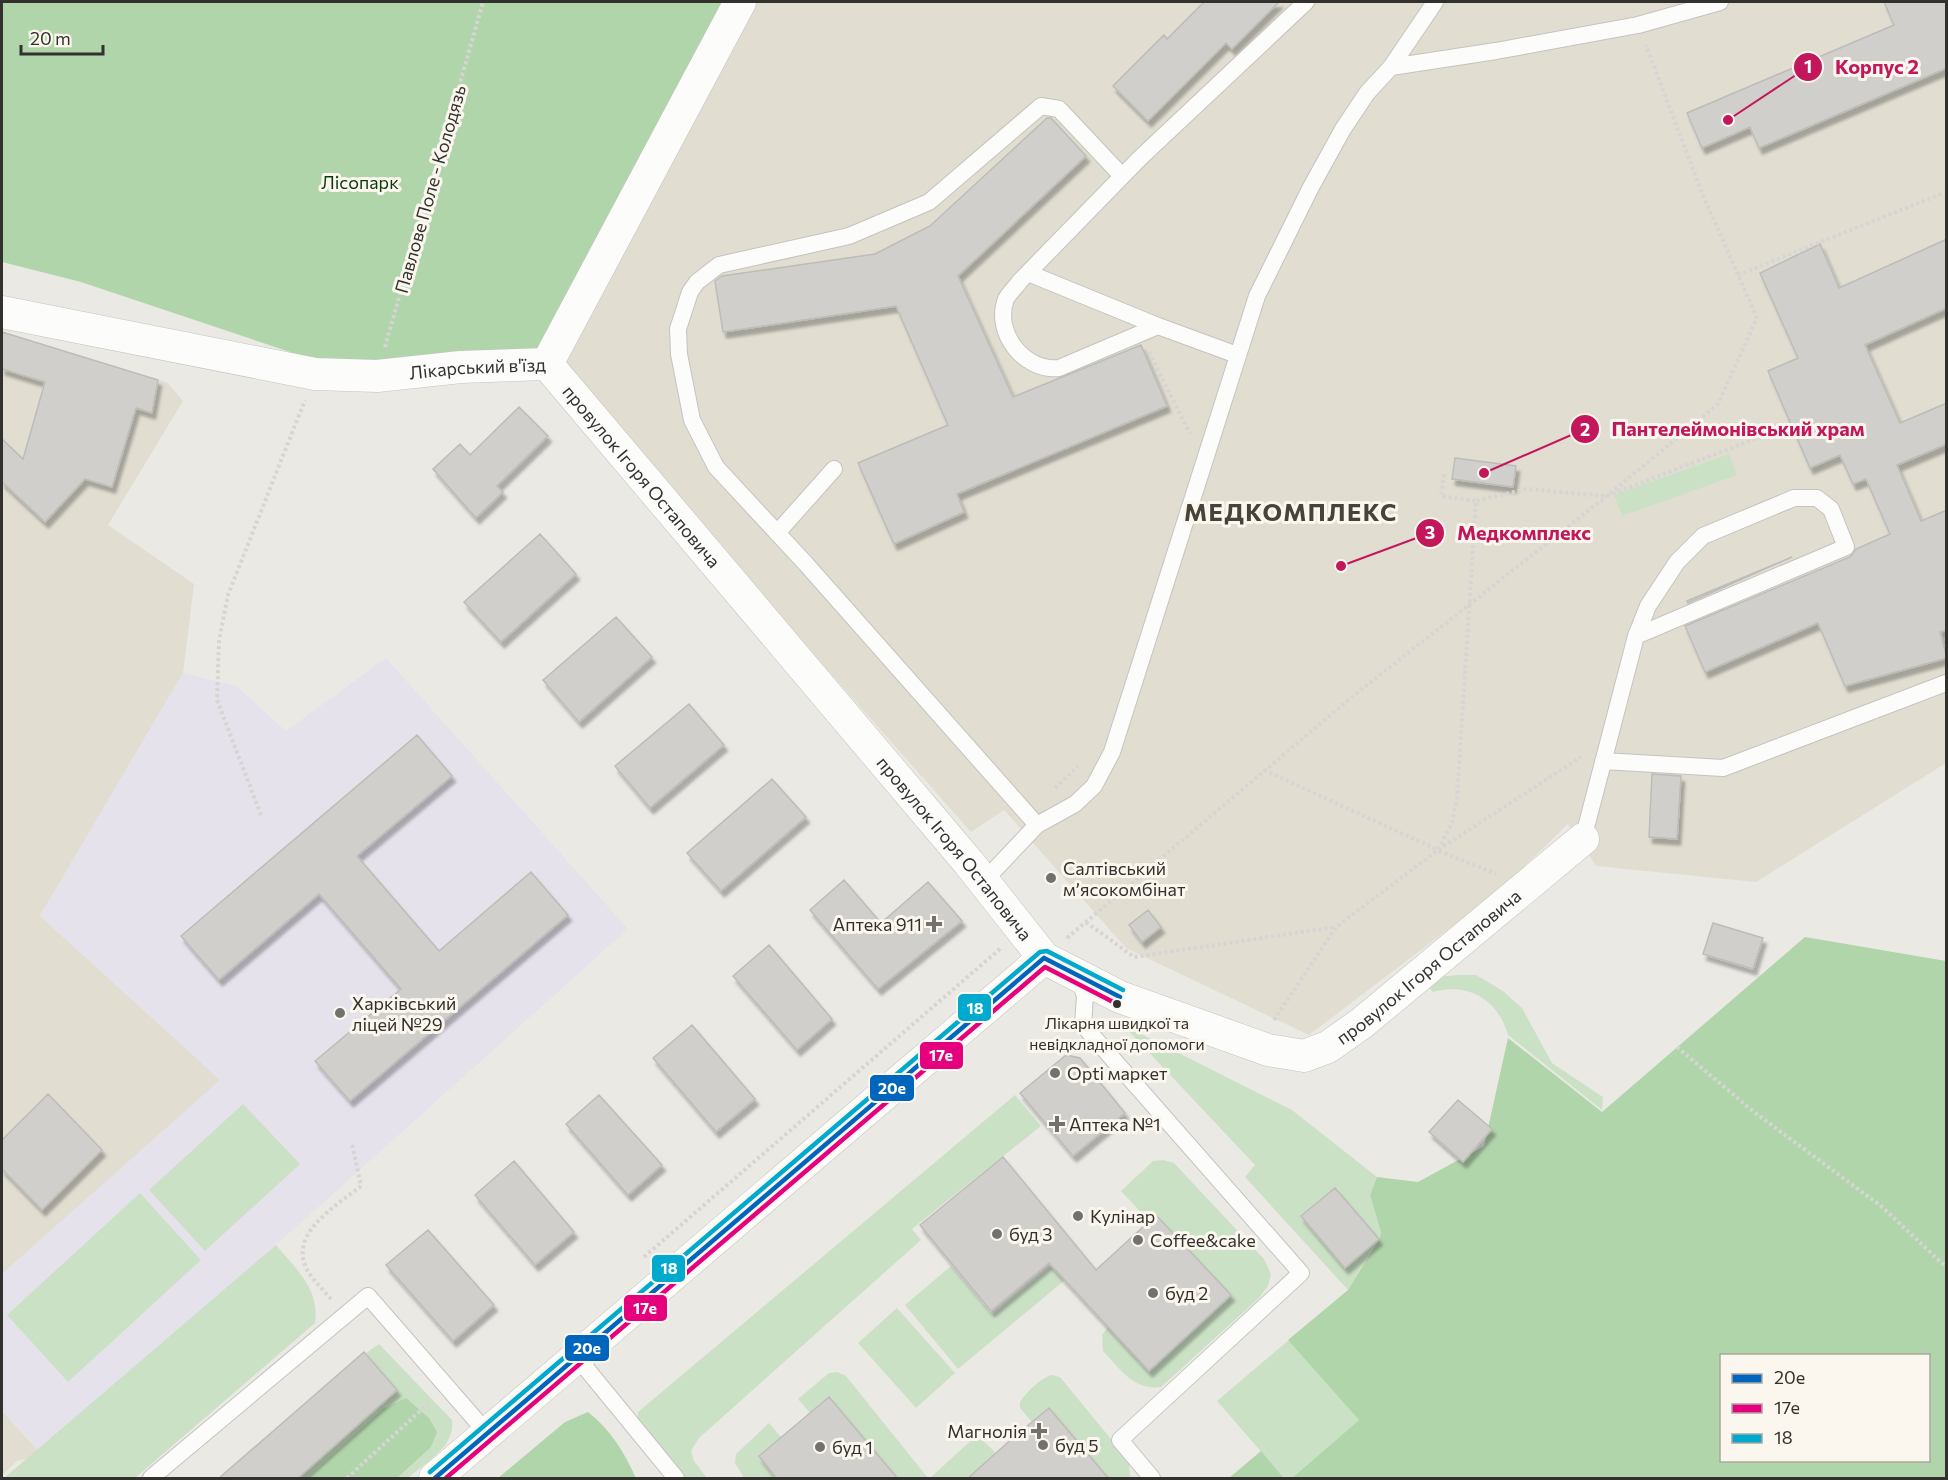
<svg xmlns="http://www.w3.org/2000/svg" width="1948" height="1480" font-family="Commissioner,sans-serif">
	<style>
		.built { fill: #e1ddd1 }
		.education { fill: #e5e2ec }
		.green { fill: #cbe1c6 }
		.forest { fill: #b1d5ab; fill-rule: evenodd }
		.building { fill: #d1cfcb; stroke: #bdbcb8; stroke-width: 1.5; filter: url(#shadow) }
		.lines { fill: none; stroke-linecap: round; stroke-linejoin: round }
		.service-casing { stroke: #c4c3bf; stroke-width: 18 }
		.minor-casing { stroke: #c4c3bf; stroke-width: 33 }
		.path { stroke: #d6d5d3; stroke-width: 4; stroke-dasharray: 3 3; stroke-linecap: butt }
		.service { stroke: #fcfcfb; stroke-width: 16 }
		.minor { stroke: #fcfcfb; stroke-width: 32 }
		.bus-1-casing { stroke: #fbf7ee; stroke-width: 9 }
		.bus-2-casing { stroke: #fbf7ee; stroke-width: 9 }
		.bus-3-casing { stroke: #fbf7ee; stroke-width: 9 }
		.bus-1 { stroke: #0065bd; stroke-width: 4.5 }
		.bus-2 { stroke: #e5007d; stroke-width: 4.5 }
		.bus-3 { stroke: #00a9ce; stroke-width: 4.5 }
		.poi-dot { fill: #73716e; stroke: #fbf7ee; stroke-width: 2 }
		.bus-dot { fill: #33312e; stroke: #fbf7ee; stroke-width: 2 }
		.labels { text-anchor: middle; dominant-baseline: central; stroke-width: 6; stroke-linejoin: round; paint-order: stroke }
		.bus-label { font-size: 16px; fill: #33312e; stroke: #fbf7ee }
		.park-label { font-size: 18px; fill: #0a3a09; stroke: #fbf7ee }
		.street-label { font-size: 18px; fill: #33312e; stroke: #fbf7ee }
		.poi-label { font-size: 18px; fill: #33312e; stroke: #fbf7ee; text-anchor: start }
		.district-label { font-size: 24px; font-weight: bold; letter-spacing: 1.5px; fill: #46433b; stroke: #fbf7ee }
		.leader { fill: none; stroke: #c2185b; stroke-width: 2 }
		.callout-dot { fill: #c2185b; stroke: #fbf7ee; stroke-width: 2 }
		.mark-label { font-size: 18px; text-anchor: middle; font-weight: bold; fill: #fff }
		.callout-label { font-size: 20px; text-anchor: middle; font-weight: bold; fill: #c2185b; stroke: #fbf7ee; stroke-width: 6; stroke-linejoin: round; paint-order: stroke }
		.line-badge { stroke: #fbf7ee; stroke-width: 2 }
		.badge-label { font-size: 16px; text-anchor: middle; font-weight: bold; fill: #fff }
	</style>
	<defs>
		<filter id="shadow"><feDropShadow dx="3.5" dy="6" stdDeviation="1.5" flood-color="#0004"/></filter>
	</defs>
	<rect width="100%" height="100%" fill="#ebe9e4"/>
	<!-- built -->
	<path class="built" d="M753,2H1946V763L1756,882L1596,866L1568,824L1501,889L1309,1035L1126,948L1004,810L971,832L561,369Z
		M2,332L168,383L183,401L108,525L194,584L183,673L40,916L221,1080L2,1274Z
		M2,1411L42,1455L17,1461L2,1475Z"/>
	<!-- education -->
	<path class="education" d="M386,658L628,929L42,1455L2,1411V1274L220,1080L40,916L183,673L236,686L286,731Z"/>
	<!-- green -->
	<path class="green" d="M1729,454L1737,475L1622,516L1614,495Z
		M1457,975H1476L1503,991L1522,1008L1552,1063L1603,1097L1602,1110L1508,1035C1498,1000 1469,982 1433,992L1427,986L1438,977Z
		M1123,1025L1292,1110L1377,1177L1370,1195L1381,1234L1348,1290L1245,1177L1255,1165Z
		M1015,1095L1041,1126L912,1229L921,1240L699,1438L691,1451L694,1461L707,1478H682L638,1420V1412Z
		M243,1104L300,1164L205,1251L149,1190Z
		M1163,1160L1174,1163L1264,1259L1271,1274L1268,1286L1258,1299L1161,1387C1134,1391 1120,1369 1103,1351L1102,1335L1108,1327L1149,1371L1231,1295L1157,1215L1149,1221L1121,1191L1153,1161Z
		M140,1193L201,1260L68,1382L7,1315Z
		M276,1245C296,1269 320,1289 315,1323L135,1478H4Z
		M1052,1265L1065,1280L958,1369L905,1305L951,1266L992,1315Z
		M897,1308L955,1373L916,1408L858,1343Z
		M1290,1339L1359,1420L1292,1478H1284L1217,1401Z
		M379,1344L452,1420C456,1446 426,1462 408,1478H297L396,1390L366,1353Z
		M837,1372L846,1376L928,1478H898L829,1397L810,1413L798,1399L829,1373Z
		M1052,1375L1060,1377L1129,1461L1130,1478H1103L1106,1475L1049,1408L1032,1422L1020,1408V1402C1027,1392 1040,1378 1052,1375Z
		M769,1423L781,1437L759,1456L777,1478H744L735,1463L736,1454Z
		M977,1435L996,1453L970,1478H930Z"/>
	<!-- forest -->
	<path class="forest" d="M2,2H723L537,349L358,365L317,361L81,282L2,262Z
		M1805,937L1946,961V1478H1292L1359,1420L1288,1340L1348,1290L1379,1239L1381,1233L1370,1195L1377,1177L1418,1182L1484,1146L1508,1038L1602,1112ZM1722,1356H1928V1460H1722Z
		M406,1398L429,1418L437,1432L431,1447L397,1478H307L383,1409Z
		M588,1412C611,1430 624,1452 636,1478H498L565,1422Z
		M1261,1451L1284,1478H1229Z"/>
	<!-- building -->
	<path class="building" d="M1204,2H1279L1232,49L1226,43L1148,121L1113,86L1164,35L1167,39Z
		M1884,2H1947V68L1759,148L1750,127L1702,148L1687,113L1894,25Z
		M1047,118H1051L1086,156L958,276L1013,397L1141,345L1167,406L957,494L964,512L894,544L858,463L948,425L896,306L723,332L715,281L722,276L875,254L930,226Z
		M1947,239V308L1865,345L1900,423L1947,403V444L1897,465L1921,521L1947,510V630L1940,632L1947,658L1845,686L1818,623L1705,672L1685,626L1850,557L1856,549L1890,534L1866,479L1853,484L1840,455L1810,468L1768,371L1798,358L1760,273L1820,244L1839,288Z
		M2,332L158,380L152,413L136,408L112,487L85,479L45,522L2,482V439L23,459L45,382L2,369Z
		M519,407L548,436L497,486L503,492L476,518L433,469L460,444L470,455Z
		M1455,458L1516,466L1513,487L1452,479Z
		M540,534L576,574L501,642L464,602Z
		M1792,557L1688,603L1687,601Z
		M616,617L652,657L579,722L543,680Z
		M689,704L724,745L650,808L615,766Z
		M417,735L452,776L357,856L439,951L531,872L568,915L350,1101L315,1061L401,989L319,894L219,980L181,936Z
		M1652,774L1681,776L1677,839L1649,837Z
		M772,779L806,817L721,891L687,853Z
		M844,880L881,923L928,882L962,921L878,989L810,910Z
		M1148,910L1161,927L1142,942L1129,925Z
		M1713,923L1763,938L1753,969L1703,954Z
		M769,945L832,1019L797,1050L733,976Z
		M692,1025L755,1099L716,1132L653,1058Z
		M1066,1055L1080,1058L1125,1113L1073,1156L1020,1093Z
		M48,1094L102,1150L42,1210L2,1169V1140Z
		M599,1095L662,1165L628,1195L566,1124Z
		M1458,1100L1492,1129L1463,1162L1429,1132Z
		M1003,1157L1096,1270L1156,1215L1231,1295L1149,1371L1049,1263L991,1311L920,1225Z
		M514,1161L574,1232L535,1265L475,1195Z
		M1335,1188L1379,1239L1345,1268L1301,1216Z
		M428,1230L494,1305L453,1341L386,1265Z
		M364,1352L397,1390L297,1479H218Z
		M829,1397L898,1479H777L759,1456Z
		M1049,1408L1109,1479H967L1015,1436Z"/>
	<g class="lines">
		<!-- service casing -->
		<g class="service-casing">
			<path id="service" d="M1391,67L1435,2
				M1028,273L1158,326
				M1237,355L1158,326L1059,368C1025,372 993,333 1006,299C1009,293 1016,287 1020,281L1140,158L1306,2
				M777,533L834,469
				M1603,761L1723,768L1946,683
				M1037,825L806,564L716,467L692,420L679,354L678,329L690,292L697,282L719,265L849,236L929,202L1041,106L1059,109L1122,176
				M1583,839L1636,636L1648,606L1677,562L1703,536L1794,498H1817L1831,509L1846,547L1636,636
				M984,881L1037,825L1075,804L1094,786L1112,752L1257,296L1311,187L1343,129L1367,93L1391,67L1496,51L1638,25L1720,2
				M1078,976L1085,996L1083,1025L1301,1273L1120,1440L1152,1478
				M576,1356L676,1478
				M151,1478L368,1296L487,1433"/>
		</g>
		<!-- minor casing -->
		<g class="minor-casing">
			<g id="minor">
				<path id="s1" d="M2,312L315,374L377,376L461,367L547,364"/>
				<path id="s2" d="M547,364L969,863L1044,958L1120,997L1268,1050L1304,1056L1328,1047L1362,1023L1583,839"/>
				<path d="M547,364L740,2"/>
				<path d="M435,1478L1044,958"/>
			</g>
		</g>
		<!-- path -->
		<path class="path" d="M1738,275L1946,192
			M385,347L483,2
			M1149,352L1190,434
			M1444,474L1441,496L1476,501
			M1264,770L1438,850L1581,757
			M1055,788L1078,766
			M261,815L217,700L219,640L228,595L305,400
			M1439,851L1496,874
			M1086,922L1134,957L1336,927
			M1067,938L1347,701L1607,496L1718,404L1757,318L1702,193L1646,45
			M1274,1020L1336,927L1438,850L1452,823L1457,798L1476,501L1526,489L1607,496L1791,425
			M1677,1047L1754,1112L1881,1206L1946,1267
			M644,1257L1001,948
			M331,1299C324,1291 315,1282 309,1273C285,1235 335,1207 361,1186L352,1144
			M347,1478L431,1401"/>
		<!-- service -->
		<use href="#service" class="service"/>
		<!-- minor -->
		<use href="#minor" class="minor"/>
		<!-- bus-1 casing -->
		<g class="bus-1-casing">
			<path id="bus-1" d="M1044,958L1120,997
				M435,1478L1044,958"/>
		</g>
		<!-- bus-2 casing -->
		<g class="bus-2-casing">
			<path id="bus-2" d="M446,1478L1045,967L1117,1004"/>
		</g>
		<!-- bus-3 casing -->
		<g class="bus-3-casing">
			<path id="bus-3" d="M430,1472L1040,952L1047,951L1123,990"/>
		</g>
		<!-- bus-1 -->
		<use href="#bus-1" class="bus-1"/>
		<!-- bus-2 -->
		<use href="#bus-2" class="bus-2"/>
		<!-- bus-3 -->
		<use href="#bus-3" class="bus-3"/>
	</g>
	<!-- markers -->
	<g class="poi-dot">
		<circle cx="1051" cy="878" r="6"/>
		<path d="M931 915h6v6h6v6h-6v6h-6v-6h-6v-6h6z"/>
		<circle cx="340" cy="1013" r="6"/>
		<circle cx="1055" cy="1073" r="6"/>
		<path d="M1054 1115h6v6h6v6h-6v6h-6v-6h-6v-6h6z"/>
		<circle cx="1078" cy="1216" r="6"/>
		<circle cx="997" cy="1234" r="6"/>
		<circle cx="1138" cy="1240" r="6"/>
		<circle cx="1153" cy="1293" r="6"/>
		<path d="M1036 1422h6v6h6v6h-6v6h-6v-6h-6v-6h6z"/>
		<circle cx="1043" cy="1445" r="6"/>
		<circle cx="820" cy="1447" r="6"/>
	</g>
	<circle class="bus-dot" cx="1117" cy="1004" r="5"/>
	<g class="labels">
		<!-- bus labels -->
		<g class="bus-label">
			<text x="1117" y="1022">Лікарня швидкої та<tspan x="1117" dy="21">невідкладної допомоги</tspan></text>
		</g>
		<!-- park labels -->
		<g class="park-label">
			<text x="360" y="182">Лісопарк</text>
		</g>
		<!-- street labels -->
		<g class="street-label">
			<text transform="translate(430 189) rotate(-74)">Павлове Поле - Колодязь</text>
			<text stroke="none"><textPath href="#s1" startOffset="482">Лікарський в'їзд</textPath></text>
			<text stroke="none"><textPath href="#s2" startOffset="147">провулок Ігоря Остаповича</textPath></text>
			<text stroke="none"><textPath href="#s2" startOffset="633">провулок Ігоря Остаповича</textPath></text>
			<text stroke="none"><textPath href="#s2" startOffset="1208">провулок Ігоря Остаповича</textPath></text>
		</g>
		<!-- poi labels -->
		<g class="poi-label">
			<text x="1063" y="868">Салтівський<tspan x="1063" dy="21">мʼясокомбінат</tspan></text>
			<text x="922" y="924" text-anchor="end">Аптека 911</text>
			<text x="352" y="1003">Харківський<tspan x="352" dy="21">ліцей №29</tspan></text>
			<text x="1067" y="1073">Opti маркет</text>
			<text x="1069" y="1124">Аптека №1</text>
			<text x="1090" y="1216">Кулінар</text>
			<text x="1009" y="1234">буд 3</text>
			<text x="1150" y="1240">Coffee&amp;cake</text>
			<text x="1165" y="1293">буд 2</text>
			<text x="1027" y="1431" text-anchor="end">Магнолія</text>
			<text x="1055" y="1445">буд 5</text>
			<text x="832" y="1447">буд 1</text>
		</g>
		<!-- district labels -->
		<g class="district-label">
			<text x="1291" y="511">МЕДКОМПЛЕКС</text>
		</g>
	</g>
	<!-- callouts -->
	<path class="leader" d="M1728 120L1808 67M1484 473L1585 429M1341 566L1430 533"/>
	<g class="callout-dot">
		<circle cx="1728" cy="120" r="6"/>
		<circle cx="1484" cy="473" r="6"/>
		<circle cx="1341" cy="566" r="6"/>
		<circle cx="1808" cy="67" r="15"/>
		<circle cx="1585" cy="429" r="15"/>
		<circle cx="1430" cy="533" r="15"/>
	</g>
	<g class="mark-label">
		<text x="1808" y="73">1</text>
		<text x="1585" y="436">2</text>
		<text x="1430" y="539">3</text>
	</g>
	<g class="callout-label">
		<text x="1877" y="74">Корпус 2</text>
		<text x="1738" y="436">Пантелеймонівський храм</text>
		<text x="1524" y="540">Медкомплекс</text>
	</g>
	<g class="line-badge">
		<rect x="957" y="993" width="35" height="29" rx="6" fill="#00a9ce"/>
		<rect x="919" y="1041" width="45" height="29" rx="6" fill="#e5007d"/>
		<rect x="869" y="1074" width="46" height="28" rx="6" fill="#0065bd"/>
		<rect x="651" y="1254" width="35" height="29" rx="6" fill="#00a9ce"/>
		<rect x="623" y="1294" width="45" height="28" rx="6" fill="#e5007d"/>
		<rect x="564" y="1334" width="46" height="28" rx="6" fill="#0065bd"/>
	</g>
	<g class="badge-label">
		<text x="975" y="1014">18</text>
		<text x="941" y="1061">17е</text>
		<text x="892" y="1094">20е</text>
		<text x="669" y="1274">18</text>
		<text x="645" y="1314">17е</text>
		<text x="587" y="1354">20е</text>
	</g>
	<!-- border -->
	<rect width="1948" height="1480" fill="none" stroke="#33312e" stroke-width="6"/>
	<!-- legend -->
	<rect x="1720" y="1354" width="210" height="108" fill="#fbf7ee" stroke="#aba8a1" stroke-width="1.5"/>
	<rect x="1732" y="1374" width="30" height="9" fill="#0065bd" stroke="#aba8a1" stroke-width="1.5"/>
	<text x="1774" y="1384" font-size="18" fill="#33312e">20е</text>
	<rect x="1732" y="1404" width="30" height="9" fill="#e5007d" stroke="#aba8a1" stroke-width="1.5"/>
	<text x="1774" y="1414" font-size="18" fill="#33312e">17е</text>
	<rect x="1732" y="1434" width="30" height="9" fill="#00a9ce" stroke="#aba8a1" stroke-width="1.5"/>
	<text x="1774" y="1444" font-size="18" fill="#33312e">18</text>
	<!-- scale -->
	<path d="M21 45v9h82v-9" fill="none" stroke="#33312e" stroke-width="3"/>
	<text x="30" y="45" font-size="18" fill="#33312e" stroke="#fbf7ee" stroke-width="4.5" paint-order="stroke">20 m</text>
</svg>
